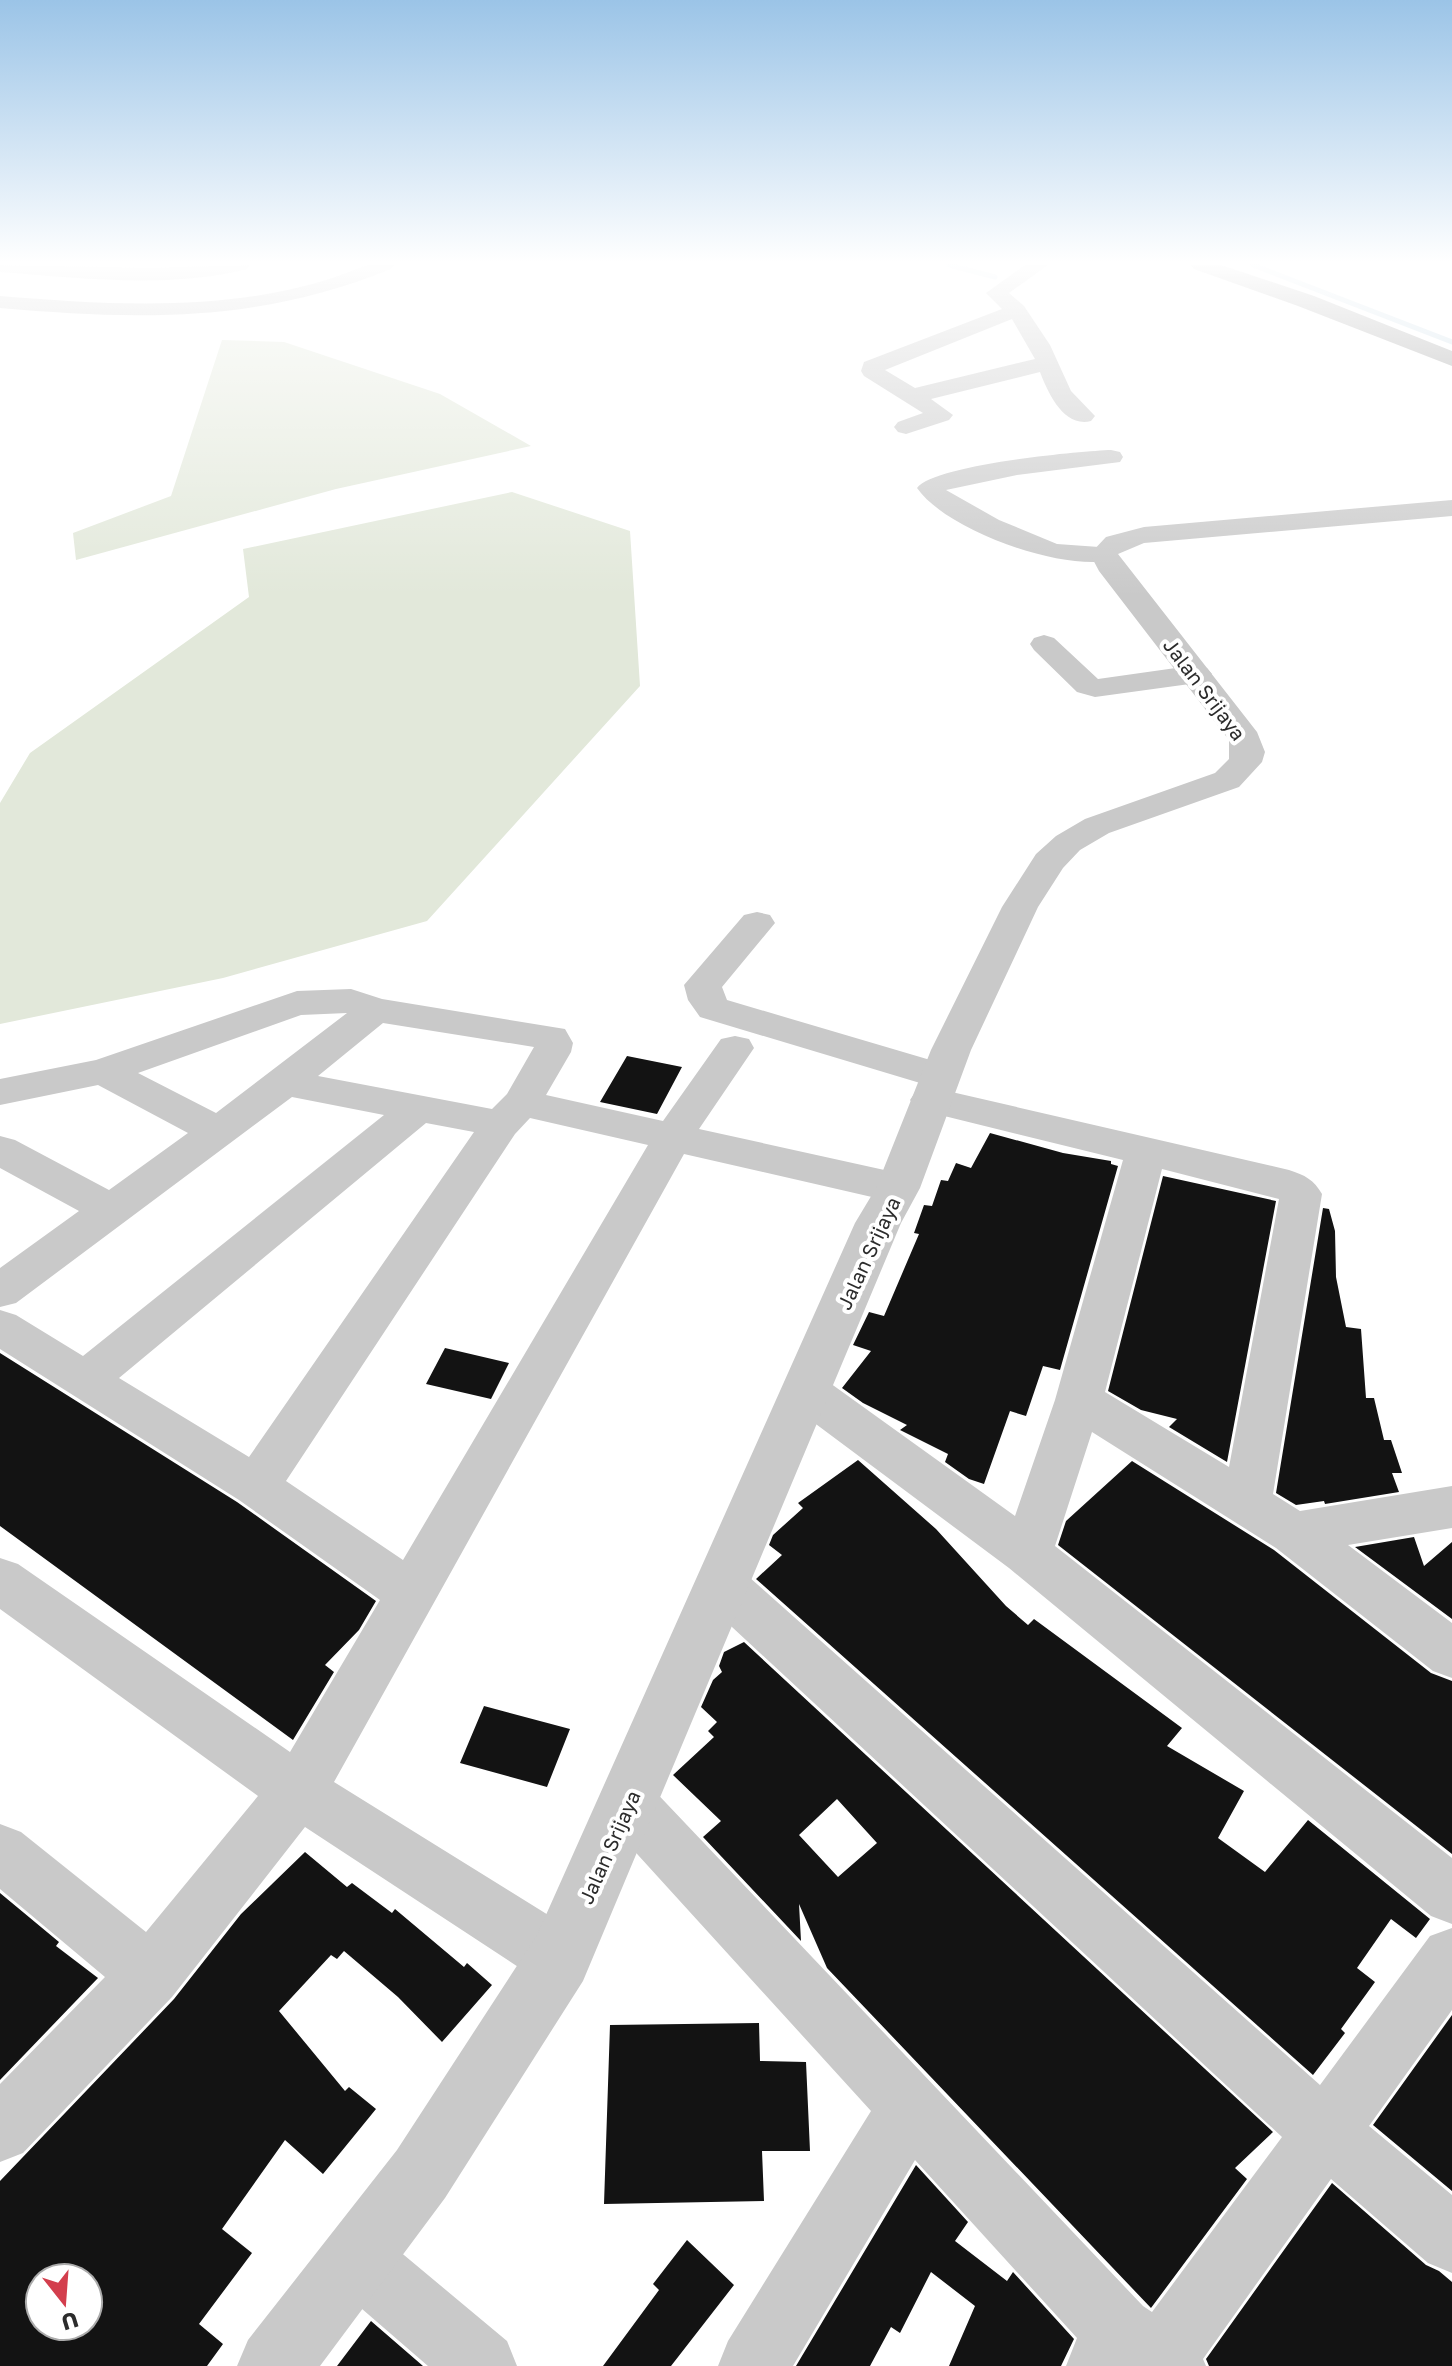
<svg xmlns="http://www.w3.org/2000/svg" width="1452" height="2366" font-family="'Golos Text',sans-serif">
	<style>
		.green { fill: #e2e8da }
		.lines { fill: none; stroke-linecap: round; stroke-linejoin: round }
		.stream { stroke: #c8dbe6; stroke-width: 5 }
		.building { fill: #131313; fill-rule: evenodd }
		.minor { fill: #c9c9c9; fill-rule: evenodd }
		.tertiary { fill: #c9c9c9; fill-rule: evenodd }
		.trunk { fill: #9c9c9c; fill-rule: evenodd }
		.labels { text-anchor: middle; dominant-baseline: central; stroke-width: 8; stroke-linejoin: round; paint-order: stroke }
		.street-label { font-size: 20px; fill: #2c2c2c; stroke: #fff }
	</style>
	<rect width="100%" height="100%" fill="#fff"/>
	<!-- green -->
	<path class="green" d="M222,340L284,342L440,394L531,446L336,489L76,560L73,533L171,496Z
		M512,492L630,531L640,686L427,921L223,978L0,1024V803L30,753L249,597L243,549Z"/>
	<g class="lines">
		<!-- stream -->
		<path class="stream" d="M949,265L995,277
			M1253,265L1452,342"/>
	</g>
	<!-- building -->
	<path class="building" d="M627,1056L682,1067L657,1114L600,1102Z
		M990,1133L1063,1153L1111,1161V1164L1118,1166L1060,1370L1043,1366L1026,1416L1010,1411L984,1484L969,1479L945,1462L948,1454L900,1430L907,1425L863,1403L842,1388L871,1351L853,1345L869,1312L884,1316L919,1234L914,1233L924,1205L932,1206L941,1180L948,1181L956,1163L971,1168Z
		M1163,1176L1276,1201L1227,1462L1169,1427L1177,1419L1141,1410L1108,1391Z
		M1323,1208L1329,1209L1335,1231L1336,1277L1346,1327L1361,1329L1366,1398H1374L1384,1440H1391L1402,1473H1392L1399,1492L1325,1504L1324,1501L1296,1505L1276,1493Z
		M445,1348L509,1363L491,1399L426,1384Z
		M0,1353L237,1502L376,1601L359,1630L325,1665L334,1672L293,1740L0,1526Z
		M858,1460L936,1529L1006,1606L1028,1625L1034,1619L1182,1728L1167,1746L1244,1791L1218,1838L1265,1872L1308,1820L1430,1919L1416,1938L1391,1919L1357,1968L1375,1982L1341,2029L1345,2033L1313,2075L756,1579L782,1555L769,1545L773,1535L803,1508L798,1503Z
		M1132,1461L1274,1550L1431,1673L1452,1681V1854L1058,1545L1066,1521Z
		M1414,1537L1424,1566L1452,1542V1619L1355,1547Z
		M744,1642L1273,2132L1235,2168L1247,2179L1151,2308L827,1968L799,1904L801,1941L703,1837L721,1821L673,1775L714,1737L708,1731L717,1722L701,1707L713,1680L722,1672L719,1666L724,1652ZM837,1799L877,1843L838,1877L799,1835Z
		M484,1706L570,1729L547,1787L460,1763Z
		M305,1852L347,1887L352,1883L392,1913L395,1909L464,1967L467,1963L492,1985L442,2042L398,1997L344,1951L337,1959L331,1955L279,2011L345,2091L349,2087L376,2109L323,2174L285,2140L222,2229L252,2253L199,2324L223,2344L207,2366H0V2181L174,1999L241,1914ZM40,2278H88V2326H40Z
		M0,1893L59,1942L56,1946L98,1978L0,2080Z
		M1452,2015V2191L1373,2125Z
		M759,2023L760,2061L806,2062L810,2151H762L764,2201L604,2204L610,2025Z
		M916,2165L968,2222L955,2241L1007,2281L1013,2272L1074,2339L1061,2366H949L975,2306L931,2272L900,2333L891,2327L870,2366H796Z
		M1332,2183L1426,2265L1439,2271L1452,2282V2366H1209L1206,2359Z
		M687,2240L734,2285L671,2366H603L659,2290L653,2284Z
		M371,2321L423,2366H337Z"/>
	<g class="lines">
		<!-- minor -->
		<path class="minor" d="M0,265L150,268L250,265L247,269C167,289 81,278 0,272Z
			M367,265H394L391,269C258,323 140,320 0,308V296C122,306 252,314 367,265Z
			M1025,265H1048L1009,293L1024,306L1050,345L1071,391L1095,416L1091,421C1064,428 1048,393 1040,372L931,399L953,415L949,420L906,434L898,432L894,427L898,422L923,413L864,376L861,371L864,362L1002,309L986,293ZM1012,319L1035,359L915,388L885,370Z
			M1111,450L1120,452L1123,457L1120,462L1017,475L946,490L999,520L1057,544L1113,548L1117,554L1113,560C1063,572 947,531 917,488C933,465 1079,451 1111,450Z
			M1044,635L1054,638L1098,679L1197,665L1207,668L1212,674L1207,680L1197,683L1095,697L1077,692L1034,650L1030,644L1034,638Z
			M757,912L770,915L775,923L722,987L727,1000L954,1067L960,1076L954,1085L940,1089L700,1017L688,1000L684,985L744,915Z
			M351,989L382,999L565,1029L573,1043L571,1052L546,1095L663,1121L721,1039L735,1036L749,1039L754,1048L699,1129L898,1173L913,1178L919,1188L913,1198L898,1203L684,1154L334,1782L582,1936L590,1958L582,1980L560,1988L538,1980L305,1827L172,1997L23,2153L0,2162V2084L105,1977L0,1889V1824L21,1832L146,1932L258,1796L0,1609V1558L18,1564L290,1752L380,1600L239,1500L0,1349V1310L16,1315L83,1356L384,1115L292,1097L16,1303L0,1307V1268L79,1211L0,1168V1136L15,1140L109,1190L188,1133L98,1085L0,1105V1079L96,1060L297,991ZM347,1013L216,1113L138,1073L301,1015ZM383,1023L534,1047L507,1094L492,1109L318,1076ZM530,1118L648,1145L403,1560L286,1481L515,1134ZM426,1123L474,1132L249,1457L119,1378Z
			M930,1087L1289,1170C1305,1175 1314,1180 1322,1194L1273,1494L1300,1511L1452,1486V1528L1348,1545L1452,1623V1678L1433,1671L1276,1548L1092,1432L1055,1546L1452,1858V1924L1431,1916L1009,1568L789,1404L782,1391L789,1378L806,1373L823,1378L1015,1516L1055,1400L1123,1160L916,1109L910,1100L916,1091ZM1162,1169L1279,1199L1229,1467L1105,1392Z
			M722,1563L740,1569L1320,2085L1430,1936L1452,1928V2010L1369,2126L1452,2195V2273L1428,2263L1331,2179L1203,2359L1206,2366H1066L1077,2338L915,2160L793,2366H718L728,2341L871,2111L608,1822L599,1803L608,1784L628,1776L648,1784L1143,2306L1152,2312L1282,2137L704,1601L696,1585L704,1569Z
			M356,2225L380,2235L507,2341L517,2366H428L332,2283L322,2259L332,2235Z"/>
		<!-- tertiary -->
		<path class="tertiary" d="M1452,500V516L1144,543L1118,554L1257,732L1265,752L1262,762L1239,787L1109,833L1080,850L1063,868L1038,907L971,1050L920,1188L901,1223L583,1981L445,2198L320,2366H237L248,2340L397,2150L537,1935L855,1223L876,1188L931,1050L1002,907L1036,854L1056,836L1085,819L1215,773L1229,759V740L1099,571L1090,554L1106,537L1144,527Z"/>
		<!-- trunk -->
		<path class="trunk" d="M1191,265H1221L1314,296L1452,351V366L1298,306L1194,269Z"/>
	</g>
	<!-- sky -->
	<linearGradient id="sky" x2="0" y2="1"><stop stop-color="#9bc4e7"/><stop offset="0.44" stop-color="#fff"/><stop offset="1" stop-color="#fff" stop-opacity="0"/></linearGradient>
	<rect width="1452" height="596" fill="url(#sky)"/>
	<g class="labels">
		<!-- street labels -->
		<g class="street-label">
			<text transform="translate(1205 689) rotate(53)">Jalan Srijaya</text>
			<text transform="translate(868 1253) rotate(-65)">Jalan Srijaya</text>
			<text transform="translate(609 1847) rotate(-66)">Jalan Srijaya</text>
		</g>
	</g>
	<!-- north arrow -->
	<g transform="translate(64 2302) rotate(163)"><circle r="38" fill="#ffffff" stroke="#ababab" stroke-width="2"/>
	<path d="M0-6L14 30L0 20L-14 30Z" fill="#d33e4d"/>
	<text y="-12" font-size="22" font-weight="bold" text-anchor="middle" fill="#2c2c2c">U</text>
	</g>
</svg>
